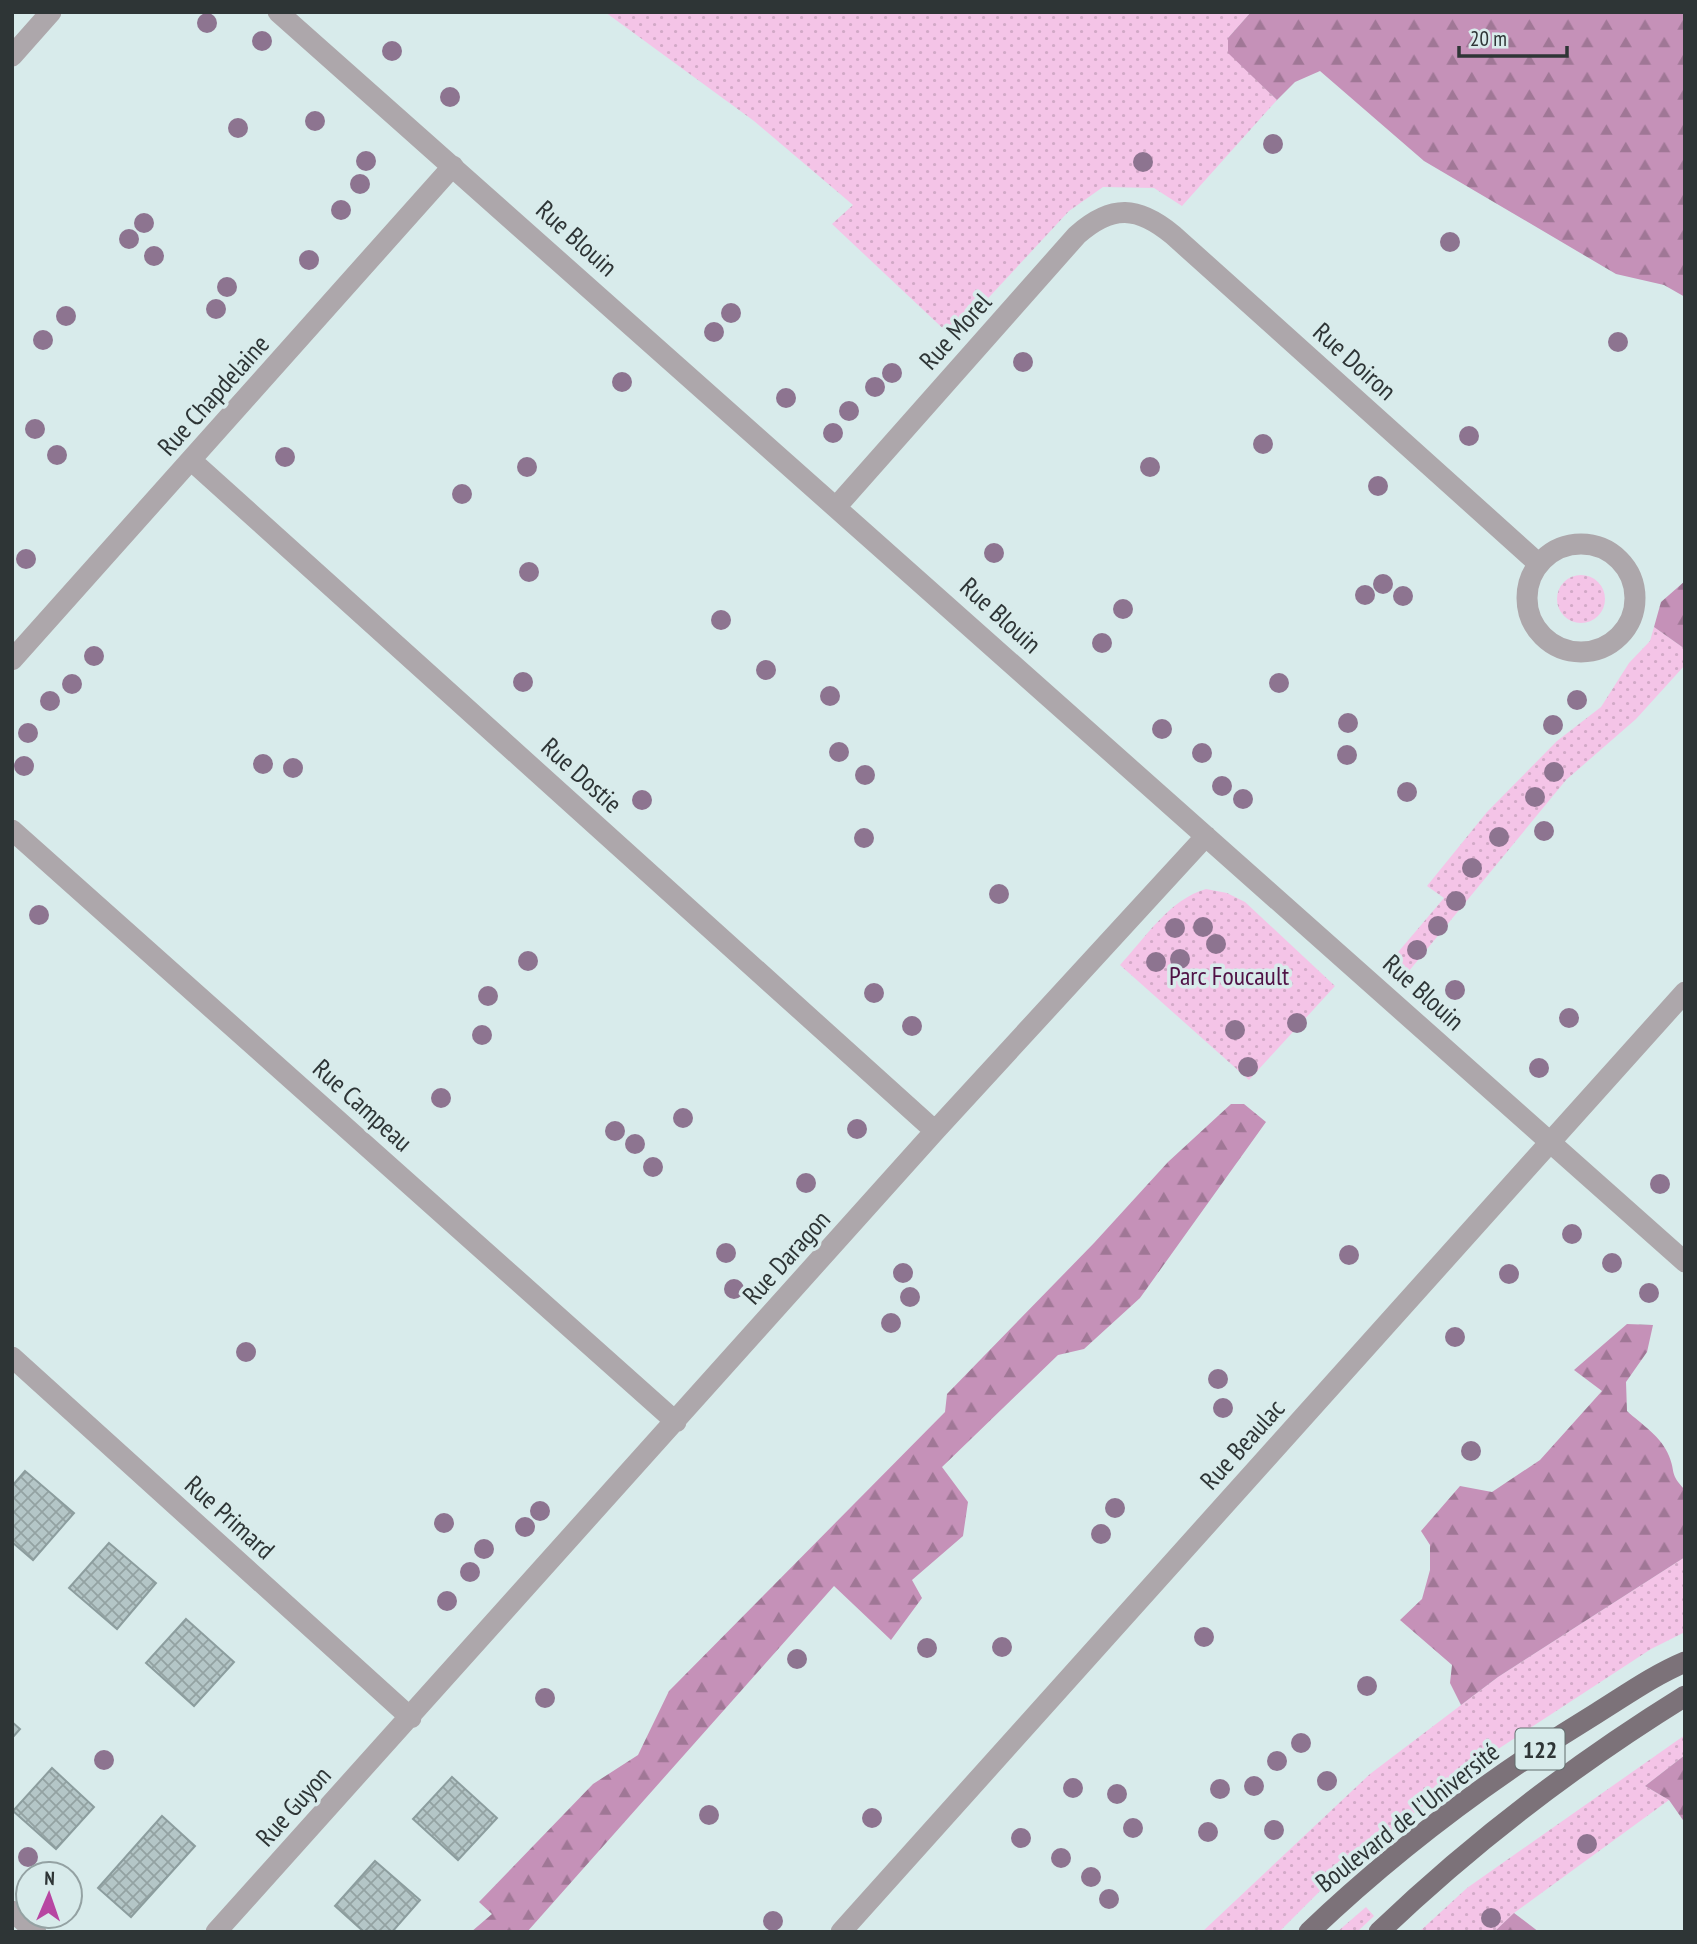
<svg xmlns="http://www.w3.org/2000/svg" width="1697" height="1944" font-family="'PT Sans Narrow',sans-serif">
	<style>
		.grass { fill: url(#grass-dots) }
		.forest { fill: url(#forest-firs) }
		.building { fill: url(#building-cross-hatch); stroke: #8c9d9e; stroke-width: 2 }
		.lines { fill: none; stroke-linecap: round; stroke-linejoin: round }
		.minor { stroke: #ada7ab; stroke-width: 21 }
		.major { stroke: #7c7279; stroke-width: 21 }
		.tree { fill: #8d7490 }
		.labels { text-anchor: middle; dominant-baseline: central; stroke-width: 7; stroke-linejoin: round; paint-order: stroke }
		.shield { fill: #d8ebeb; stroke: #616c6c; stroke-width: 2 }
		.shield-label { font-size: 24px; font-weight: bold; fill: #2e3536 }
		.street-label { font-size: 26px; fill: #2e3536; stroke: #d8ebeb }
		.park-label { font-size: 26px; fill: #501246; stroke: #d8ebeb }
	</style>
	<defs>
		<pattern id="grass-dots" width="8" height="8" patternUnits="userSpaceOnUse" patternTransform="scale(1.75)"><rect width="8" height="8" fill="#f4c4e7"/><path d="M2 2h.1M6 6h.1" fill="none" stroke="#d2a9c7" stroke-width="1.8" stroke-linecap="round"/></pattern>
		<pattern id="forest-firs" width="22" height="20" patternUnits="userSpaceOnUse" patternTransform="scale(1.75)"><rect width="22" height="20" fill="#c591b8"/><path d="M5 1l3.5 6h-7zM16 11l3.5 6h-7z" fill="#a07796"/></pattern>
		<pattern id="building-cross-hatch" width="8" height="8" patternUnits="userSpaceOnUse" patternTransform="scale(1.75)"><rect width="8" height="8" fill="#b4c6c7"/><path d="M0 0l8 8M0 8l8-8" fill="none" stroke="#93a2a2"/></pattern>
	</defs>
	<rect width="100%" height="100%" fill="#d8ebeb"/>
	<!-- grass -->
	<path class="grass" d="M605,12H1251L1228,38V52L1277,100L1182,206L1154,188L1103,187L1069,211L952,337L832,224L853,205L754,121Z
		M1557 599a24 24 0 1 1 48 0a24 24 0 1 1-48 0Z
		M1654,627L1685,649V665L1636,719L1566,780L1404,977L1388,964L1444,898L1427,886L1487,812L1557,741L1601,707L1629,663L1650,641Z
		M1206,889L1227,893L1245,902L1335,986L1249,1080L1120,965C1145,938 1170,899 1206,889Z
		M1685,1557V1632L1651,1649L1489,1755L1344,1867L1279,1932H1202L1370,1774L1498,1677Z
		M1685,1735V1755L1645,1786L1669,1800L1514,1913L1494,1932H1419L1467,1888Z
		M1366,1907L1374,1916L1357,1932H1337Z"/>
	<!-- forest -->
	<path class="forest" d="M1251,12H1685V297L1664,285L1616,274L1424,161L1320,71L1295,82L1277,100L1228,53V38Z
		M1685,581V649L1654,627L1661,602Z
		M1231,1104H1244L1266,1122L1140,1298L1084,1349L1058,1355L942,1467L968,1502L963,1536L912,1580L922,1598L891,1640L834,1586L527,1932H471L492,1914L479,1902L593,1784L638,1755L669,1691L945,1412L947,1394L1094,1243L1168,1162Z
		M1627,1324L1653,1325L1647,1352L1626,1382L1627,1411C1641,1424 1662,1437 1669,1456C1676,1473 1669,1473 1685,1490V1557L1498,1677L1461,1705L1450,1683L1452,1665L1400,1620L1422,1599L1430,1570V1545L1421,1531L1460,1486L1492,1492L1540,1460L1602,1391L1574,1370Z
		M1685,1755V1823L1669,1800L1645,1786Z
		M1514,1913L1539,1932H1494Z"/>
	<!-- building -->
	<path class="building" d="M25,1471L74,1513L33,1560L12,1542V1486Z
		M109,1543L156,1583L117,1629L69,1588Z
		M186,1619L234,1662L194,1706L146,1663Z
		M12,1722L20,1729L12,1738Z
		M52,1768L94,1807L56,1849L13,1811Z
		M452,1777L497,1818L458,1860L413,1819Z
		M162,1816L195,1846L131,1917L98,1888Z
		M375,1861L420,1900L392,1932H364L335,1906Z"/>
	<g class="lines">
		<!-- minor -->
		<path class="minor" d="M278,12L1685,1262
			M12,56L51,12
			M192,461L935,1131
			M837,506L1077,235C1112,204 1138,206 1173,235L1539,564
			M1527 598a54 54 0 1 1 108 0a54 54 0 1 1-108 0Z
			M12,660L453,166
			M12,830L676,1422
			M12,1357L411,1718
			M12,1911L36,1932
			M216,1932L935,1131L1206,836
			M841,1932L1685,992"/>
		<!-- major -->
		<path class="major" d="M1309,1932C1396,1849 1495,1775 1597,1713C1626,1695 1654,1675 1685,1662
			M1379,1932C1471,1844 1577,1763 1685,1696"/>
	</g>
	<!-- trees -->
	<g class="tree">
		<circle cx="207" cy="23" r="10"/>
		<circle cx="262" cy="41" r="10"/>
		<circle cx="392" cy="51" r="10"/>
		<circle cx="450" cy="97" r="10"/>
		<circle cx="315" cy="121" r="10"/>
		<circle cx="238" cy="128" r="10"/>
		<circle cx="1273" cy="144" r="10"/>
		<circle cx="366" cy="161" r="10"/>
		<circle cx="1143" cy="162" r="10"/>
		<circle cx="360" cy="184" r="10"/>
		<circle cx="341" cy="210" r="10"/>
		<circle cx="144" cy="223" r="10"/>
		<circle cx="129" cy="239" r="10"/>
		<circle cx="1450" cy="242" r="10"/>
		<circle cx="154" cy="256" r="10"/>
		<circle cx="309" cy="260" r="10"/>
		<circle cx="227" cy="287" r="10"/>
		<circle cx="216" cy="309" r="10"/>
		<circle cx="731" cy="313" r="10"/>
		<circle cx="66" cy="316" r="10"/>
		<circle cx="714" cy="332" r="10"/>
		<circle cx="43" cy="340" r="10"/>
		<circle cx="1618" cy="342" r="10"/>
		<circle cx="1023" cy="362" r="10"/>
		<circle cx="892" cy="373" r="10"/>
		<circle cx="622" cy="382" r="10"/>
		<circle cx="875" cy="387" r="10"/>
		<circle cx="786" cy="398" r="10"/>
		<circle cx="849" cy="411" r="10"/>
		<circle cx="35" cy="429" r="10"/>
		<circle cx="833" cy="433" r="10"/>
		<circle cx="1469" cy="436" r="10"/>
		<circle cx="1263" cy="444" r="10"/>
		<circle cx="57" cy="455" r="10"/>
		<circle cx="285" cy="457" r="10"/>
		<circle cx="527" cy="467" r="10"/>
		<circle cx="1150" cy="467" r="10"/>
		<circle cx="1378" cy="486" r="10"/>
		<circle cx="462" cy="494" r="10"/>
		<circle cx="994" cy="553" r="10"/>
		<circle cx="26" cy="559" r="10"/>
		<circle cx="529" cy="572" r="10"/>
		<circle cx="1383" cy="584" r="10"/>
		<circle cx="1365" cy="595" r="10"/>
		<circle cx="1403" cy="596" r="10"/>
		<circle cx="1123" cy="609" r="10"/>
		<circle cx="721" cy="620" r="10"/>
		<circle cx="1102" cy="643" r="10"/>
		<circle cx="94" cy="656" r="10"/>
		<circle cx="766" cy="670" r="10"/>
		<circle cx="523" cy="682" r="10"/>
		<circle cx="1279" cy="683" r="10"/>
		<circle cx="72" cy="684" r="10"/>
		<circle cx="830" cy="696" r="10"/>
		<circle cx="1577" cy="700" r="10"/>
		<circle cx="50" cy="701" r="10"/>
		<circle cx="1348" cy="723" r="10"/>
		<circle cx="1553" cy="725" r="10"/>
		<circle cx="1162" cy="729" r="10"/>
		<circle cx="28" cy="733" r="10"/>
		<circle cx="839" cy="752" r="10"/>
		<circle cx="1202" cy="753" r="10"/>
		<circle cx="1347" cy="755" r="10"/>
		<circle cx="263" cy="764" r="10"/>
		<circle cx="24" cy="766" r="10"/>
		<circle cx="293" cy="768" r="10"/>
		<circle cx="1554" cy="772" r="10"/>
		<circle cx="865" cy="775" r="10"/>
		<circle cx="1222" cy="786" r="10"/>
		<circle cx="1407" cy="792" r="10"/>
		<circle cx="1535" cy="797" r="10"/>
		<circle cx="1243" cy="799" r="10"/>
		<circle cx="642" cy="800" r="10"/>
		<circle cx="1544" cy="831" r="10"/>
		<circle cx="1499" cy="837" r="10"/>
		<circle cx="864" cy="838" r="10"/>
		<circle cx="1472" cy="868" r="10"/>
		<circle cx="999" cy="894" r="10"/>
		<circle cx="1456" cy="901" r="10"/>
		<circle cx="39" cy="915" r="10"/>
		<circle cx="1438" cy="926" r="10"/>
		<circle cx="1203" cy="927" r="10"/>
		<circle cx="1175" cy="928" r="10"/>
		<circle cx="1216" cy="944" r="10"/>
		<circle cx="1417" cy="950" r="10"/>
		<circle cx="1180" cy="959" r="10"/>
		<circle cx="528" cy="961" r="10"/>
		<circle cx="1156" cy="962" r="10"/>
		<circle cx="1455" cy="990" r="10"/>
		<circle cx="874" cy="993" r="10"/>
		<circle cx="488" cy="996" r="10"/>
		<circle cx="1569" cy="1018" r="10"/>
		<circle cx="1297" cy="1023" r="10"/>
		<circle cx="912" cy="1026" r="10"/>
		<circle cx="1235" cy="1030" r="10"/>
		<circle cx="482" cy="1035" r="10"/>
		<circle cx="1248" cy="1067" r="10"/>
		<circle cx="1539" cy="1068" r="10"/>
		<circle cx="441" cy="1098" r="10"/>
		<circle cx="683" cy="1118" r="10"/>
		<circle cx="857" cy="1129" r="10"/>
		<circle cx="615" cy="1131" r="10"/>
		<circle cx="635" cy="1144" r="10"/>
		<circle cx="653" cy="1167" r="10"/>
		<circle cx="806" cy="1183" r="10"/>
		<circle cx="1660" cy="1184" r="10"/>
		<circle cx="1572" cy="1234" r="10"/>
		<circle cx="726" cy="1253" r="10"/>
		<circle cx="1349" cy="1255" r="10"/>
		<circle cx="1612" cy="1263" r="10"/>
		<circle cx="903" cy="1273" r="10"/>
		<circle cx="1509" cy="1274" r="10"/>
		<circle cx="734" cy="1289" r="10"/>
		<circle cx="1649" cy="1293" r="10"/>
		<circle cx="910" cy="1297" r="10"/>
		<circle cx="891" cy="1323" r="10"/>
		<circle cx="1455" cy="1337" r="10"/>
		<circle cx="246" cy="1352" r="10"/>
		<circle cx="1218" cy="1379" r="10"/>
		<circle cx="1223" cy="1408" r="10"/>
		<circle cx="1471" cy="1451" r="10"/>
		<circle cx="1115" cy="1508" r="10"/>
		<circle cx="540" cy="1511" r="10"/>
		<circle cx="444" cy="1523" r="10"/>
		<circle cx="525" cy="1527" r="10"/>
		<circle cx="1101" cy="1534" r="10"/>
		<circle cx="484" cy="1549" r="10"/>
		<circle cx="470" cy="1572" r="10"/>
		<circle cx="447" cy="1601" r="10"/>
		<circle cx="1204" cy="1637" r="10"/>
		<circle cx="1002" cy="1647" r="10"/>
		<circle cx="927" cy="1648" r="10"/>
		<circle cx="797" cy="1659" r="10"/>
		<circle cx="1367" cy="1686" r="10"/>
		<circle cx="545" cy="1698" r="10"/>
		<circle cx="1301" cy="1743" r="10"/>
		<circle cx="104" cy="1760" r="10"/>
		<circle cx="1277" cy="1761" r="10"/>
		<circle cx="1327" cy="1781" r="10"/>
		<circle cx="1254" cy="1786" r="10"/>
		<circle cx="1073" cy="1788" r="10"/>
		<circle cx="1220" cy="1789" r="10"/>
		<circle cx="1117" cy="1794" r="10"/>
		<circle cx="709" cy="1815" r="10"/>
		<circle cx="872" cy="1818" r="10"/>
		<circle cx="1133" cy="1828" r="10"/>
		<circle cx="1274" cy="1830" r="10"/>
		<circle cx="1208" cy="1832" r="10"/>
		<circle cx="1021" cy="1838" r="10"/>
		<circle cx="1587" cy="1844" r="10"/>
		<circle cx="28" cy="1857" r="10"/>
		<circle cx="1061" cy="1858" r="10"/>
		<circle cx="1091" cy="1877" r="10"/>
		<circle cx="1109" cy="1899" r="10"/>
		<circle cx="1491" cy="1918" r="10"/>
		<circle cx="773" cy="1921" r="10"/>
	</g>
	<g class="labels">
		<!-- shield labels -->
		<rect class="shield" x="1515.5" y="1728.5" width="49" height="41" rx="5"/>
		<g class="shield-label">
			<text x="1540" y="1749">122</text>
		</g>
		<!-- street labels -->
		<g class="street-label">
			<text transform="translate(577 238) rotate(42)">Rue Blouin</text>
			<text transform="translate(955 331) rotate(-48)">Rue Morel</text>
			<text transform="translate(1355 361) rotate(42)">Rue Doiron</text>
			<text transform="translate(213 395) rotate(-48)">Rue Chapdelaine</text>
			<text transform="translate(1001 615) rotate(42)">Rue Blouin</text>
			<text transform="translate(582 775) rotate(42)">Rue Dostie</text>
			<text transform="translate(1424 992) rotate(42)">Rue Blouin</text>
			<text transform="translate(363 1105) rotate(42)">Rue Campeau</text>
			<text transform="translate(786 1257) rotate(-48)">Rue Daragon</text>
			<text transform="translate(1242 1444) rotate(-48)">Rue Beaulac</text>
			<text transform="translate(230 1517) rotate(42)">Rue Primard</text>
			<text transform="translate(293 1806) rotate(-48)">Rue Guyon</text>
			<text transform="translate(1407 1817) rotate(-38)">Boulevard de l'Université</text>
		</g>
		<!-- park labels -->
		<g class="park-label">
			<text x="1229" y="975">Parc Foucault</text>
		</g>
	</g>
	<!-- border -->
	<rect width="1697" height="1944" fill="none" stroke="#2e3536" stroke-width="28"/>
	<!-- north arrow -->
	<g transform="translate(49 1895) rotate(2)"><circle r="33" fill="#d8ebeb" stroke="#94a2a3" stroke-width="2"/>
	<path d="M0-5L12 26L0 18L-12 26Z" fill="#b746a2"/>
	<text y="-10" font-size="19" font-weight="bold" text-anchor="middle" fill="#2e3536">N</text>
	</g>
	<!-- scale -->
	<path d="M1459 46v10h108v-10" fill="none" stroke="#2e3536" stroke-width="3.5"/>
	<text x="1470" y="46" font-size="21" fill="#2e3536" stroke="#d8ebeb" stroke-width="5" paint-order="stroke">20 m</text>
</svg>
